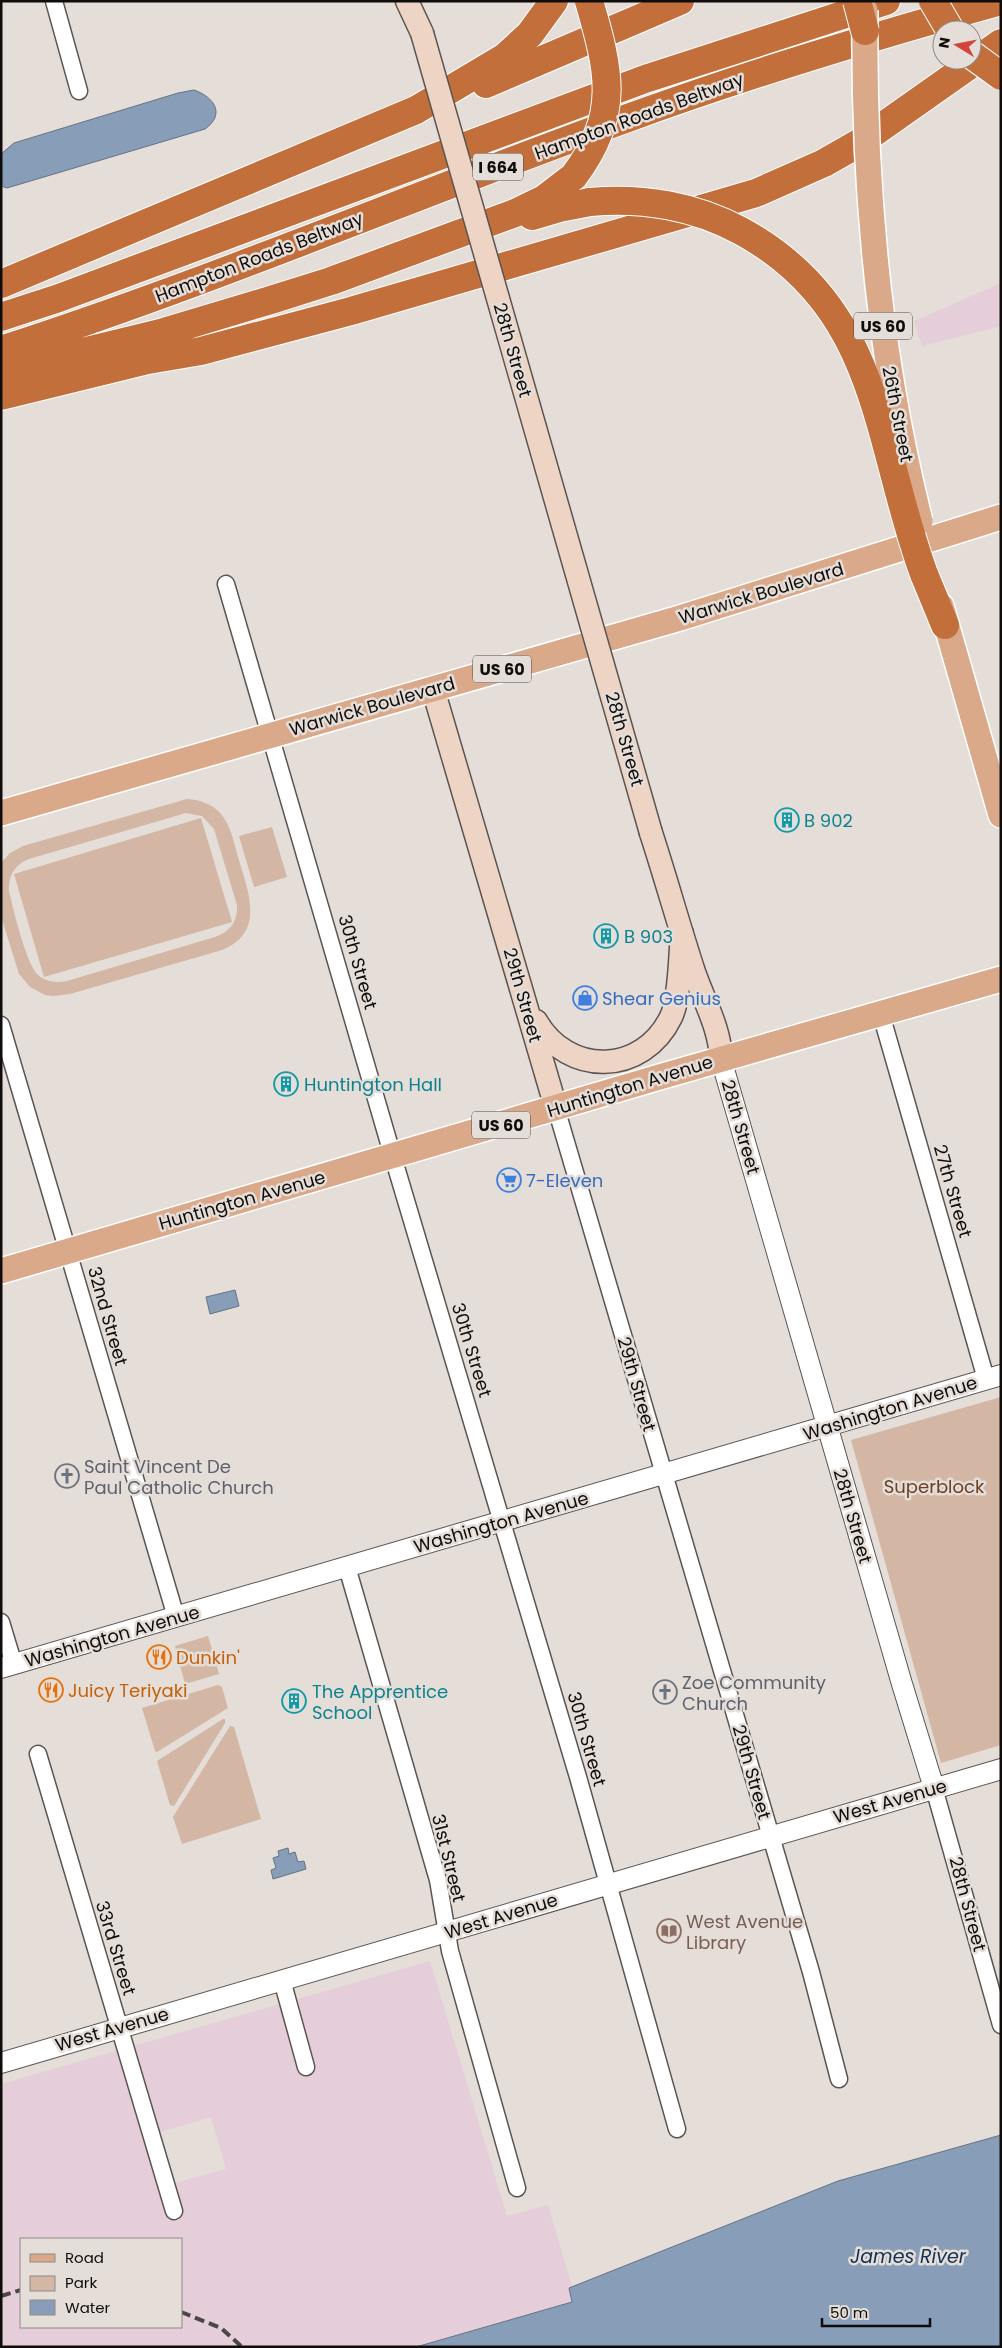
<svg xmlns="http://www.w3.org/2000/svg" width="1002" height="2348" font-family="Poppins,sans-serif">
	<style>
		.industrial { fill: #e5cdd9; fill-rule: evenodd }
		.green { fill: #d3b6a4; fill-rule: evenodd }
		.water { fill: #889db8; stroke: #647284 }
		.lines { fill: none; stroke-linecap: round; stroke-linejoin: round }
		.minor-casing { stroke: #5b5552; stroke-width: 19 }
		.tertiary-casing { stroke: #5b5552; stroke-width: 22 }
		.secondary-casing { stroke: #5b5552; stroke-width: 25 }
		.primary-casing { stroke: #fff; stroke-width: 28 }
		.motorway-casing { stroke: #fff; stroke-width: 30 }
		.minor { stroke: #fff; stroke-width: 16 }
		.tertiary { stroke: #fff; stroke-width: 20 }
		.secondary { stroke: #edd4c4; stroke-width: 22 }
		.primary { stroke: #daa98a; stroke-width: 25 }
		.motorway { stroke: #c26f3c; stroke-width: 28 }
		.rail { stroke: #4a4744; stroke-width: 4; stroke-dasharray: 10 5; stroke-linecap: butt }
		.secondary-bridge-casing { stroke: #5b5552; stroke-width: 25; stroke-linecap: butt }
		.primary-bridge-casing { stroke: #fff; stroke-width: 28; stroke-linecap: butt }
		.motorway-bridge-casing { stroke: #fff; stroke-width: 30; stroke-linecap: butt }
		.secondary-bridge { stroke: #edd4c4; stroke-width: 22 }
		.primary-bridge { stroke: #daa98a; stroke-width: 25 }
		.motorway-bridge { stroke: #c26f3c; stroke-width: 28 }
		.labels { text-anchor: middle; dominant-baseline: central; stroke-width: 5; stroke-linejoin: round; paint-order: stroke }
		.shield { fill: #e4ddd8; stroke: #4f4b48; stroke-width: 1 }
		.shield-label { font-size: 16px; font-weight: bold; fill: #0f0d0b }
		.street-label { font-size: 18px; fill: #0f0d0b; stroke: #e4ddd8 }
		.culture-label { font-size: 18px; fill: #0d838f; stroke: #e4ddd8; text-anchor: start }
		.shop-label { font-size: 18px; fill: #366cbe; stroke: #e4ddd8; text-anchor: start }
		.worship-label { font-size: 18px; fill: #5b616d; stroke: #e4ddd8; text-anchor: start }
		.park-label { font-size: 18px; fill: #6c3f22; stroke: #e4ddd8 }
		.food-label { font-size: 18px; fill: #c56008; stroke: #e4ddd8; text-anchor: start }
		.education-label { font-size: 18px; fill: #785e54; stroke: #e4ddd8; text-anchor: start }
		.water-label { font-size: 19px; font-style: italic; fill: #123056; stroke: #e4ddd8 }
	</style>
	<rect width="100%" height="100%" fill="#e4ddd8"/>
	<!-- industrial -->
	<path class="industrial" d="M1001,283V326L922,346L914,321Z
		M430,1961L507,2216L548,2205L590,2347H1V2084ZM211,2117L226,2169L171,2184L157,2133ZM21,2239H181V2327H21Z"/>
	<!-- green -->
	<path class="green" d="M187,799C201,800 212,804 221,814C231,826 234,843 238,857C248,891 266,932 222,950L70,994L53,996L45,995L30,987L19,974L1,916V863L10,853L23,846ZM186,813L202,816L214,829L237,905C238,921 230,932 215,937L67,981C56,983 46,982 38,975C26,964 13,908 9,891C8,876 15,864 29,859Z
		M201,818L232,922L44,977L14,874Z
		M272,827L287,877L254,887L239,836Z
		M1001,1397V1745L941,1763L851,1440Z
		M208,1636L219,1674L185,1684L175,1646Z
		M218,1685L222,1687L228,1708L157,1752L155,1751L142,1708Z
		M223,1719H225V1723L174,1806L170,1805L157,1761Z
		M230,1726L234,1727L261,1819L182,1844L173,1817Z"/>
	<!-- water -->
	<path class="water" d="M194,90C214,97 226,114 205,129L7,188L1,186V154L14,143L178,93Z
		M235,1290L239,1306L210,1314L206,1297Z
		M288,1848L289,1854L295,1852L298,1862L304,1861L306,1869L273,1879L271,1870L276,1868L273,1858L279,1856L278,1851Z
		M1001,2135V2347H416L572,2302L569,2288L838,2181Z"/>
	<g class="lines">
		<!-- minor casing -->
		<g class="minor-casing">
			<path id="minor" d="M54,1L79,91
				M226,584L393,1157L578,1777L677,2129
				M881,1014L986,1379
				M1,1025L176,1617
				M556,1108L811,1972L839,2079
				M347,1567L438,1880L450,1951L517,2188
				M1,1622L14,1665
				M38,1754L174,2211
				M934,1788L1001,2025
				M282,1980L306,2067"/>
		</g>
		<!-- tertiary casing -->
		<g class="tertiary-casing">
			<path id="tertiary" d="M721,1059L902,1684L934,1788
				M1,1668L1001,1375
				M1,2063L1001,1769"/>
		</g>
		<!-- secondary casing -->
		<g class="secondary-casing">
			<path id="secondary" d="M407,1L422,33
				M433,689L556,1108
				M651,833C666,879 679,926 694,972C704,1001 720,1028 721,1059
				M536,1021C568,1077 643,1075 671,1017C680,999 680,955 682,933"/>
		</g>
		<!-- primary casing -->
		<g class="primary-casing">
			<path id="primary" d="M941,606L1001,815
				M1,813L680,618L1001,517
				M1,1271L656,1078L1001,979"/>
		</g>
		<!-- motorway casing -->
		<g class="motorway-casing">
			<path id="motorway" d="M486,84L680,1
				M532,216L559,208L590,202
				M1,284L416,110L505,57L530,34L554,1
				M1,317L59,298L645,79L886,1
				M1,350C212,282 417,194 625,119C748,74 874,36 1001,1
				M1,372L164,332L274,299L331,281L515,213L544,199L574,176
				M1,396L148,360L201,351L351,311L756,193L824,163L859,143L1001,43
				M924,574L945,625"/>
		</g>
		<!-- minor -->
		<use href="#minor" class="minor"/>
		<!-- tertiary -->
		<use href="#tertiary" class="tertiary"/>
		<!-- secondary -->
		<use href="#secondary" class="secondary"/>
		<!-- primary -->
		<use href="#primary" class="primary"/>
		<!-- motorway -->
		<use href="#motorway" class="motorway"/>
		<!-- rail -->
		<path class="rail" d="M1,2296L21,2290
			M181,2312L221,2328L242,2347"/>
		<!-- secondary-bridge casing -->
		<g class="secondary-bridge-casing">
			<path id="secondary-bridge" d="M422,33L651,833"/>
		</g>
		<!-- primary-bridge casing -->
		<g class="primary-bridge-casing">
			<path id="primary-bridge" d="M865,10C863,182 878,354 920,521"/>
		</g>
		<!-- motorway-bridge casing -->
		<g class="motorway-bridge-casing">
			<path id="motorway-bridge" d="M857,1L865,31
				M933,1L950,30
				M972,55L1001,76
				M574,176C621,114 609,70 589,1
				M590,202C642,197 695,206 741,231C882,308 875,441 924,574"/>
		</g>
		<!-- secondary-bridge -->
		<use href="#secondary-bridge" class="secondary-bridge"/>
		<!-- primary-bridge -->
		<use href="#primary-bridge" class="primary-bridge"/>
		<!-- motorway-bridge -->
		<use href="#motorway-bridge" class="motorway-bridge"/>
	</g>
	<!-- icons -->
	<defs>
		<g id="building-ring" transform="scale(1.25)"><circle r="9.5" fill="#e4ddd8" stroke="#0f9aa8" stroke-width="1.5"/><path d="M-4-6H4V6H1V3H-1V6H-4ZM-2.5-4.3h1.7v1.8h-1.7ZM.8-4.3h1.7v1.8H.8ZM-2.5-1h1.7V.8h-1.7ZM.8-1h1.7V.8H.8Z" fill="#0f9aa8"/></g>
		<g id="shop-ring" transform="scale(1.25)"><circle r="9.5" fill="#e4ddd8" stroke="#3f7fe0" stroke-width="1.5"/><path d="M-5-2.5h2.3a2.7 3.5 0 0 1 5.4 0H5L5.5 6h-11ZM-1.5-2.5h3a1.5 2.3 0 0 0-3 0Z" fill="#3f7fe0"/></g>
		<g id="supermarket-ring" transform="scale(1.25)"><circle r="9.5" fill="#e4ddd8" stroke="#3f7fe0" stroke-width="1.5"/><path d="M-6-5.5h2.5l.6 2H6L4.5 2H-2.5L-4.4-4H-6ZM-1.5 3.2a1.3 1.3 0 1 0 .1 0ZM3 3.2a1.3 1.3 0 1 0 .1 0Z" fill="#3f7fe0"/></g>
		<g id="church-ring" transform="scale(1.25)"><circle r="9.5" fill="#e4ddd8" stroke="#6b7280" stroke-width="1.5"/><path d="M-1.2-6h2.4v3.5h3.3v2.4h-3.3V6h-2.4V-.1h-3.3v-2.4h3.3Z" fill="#6b7280"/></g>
		<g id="restaurant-ring" transform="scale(1.25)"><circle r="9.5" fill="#e4ddd8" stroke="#e8710a" stroke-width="1.5"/><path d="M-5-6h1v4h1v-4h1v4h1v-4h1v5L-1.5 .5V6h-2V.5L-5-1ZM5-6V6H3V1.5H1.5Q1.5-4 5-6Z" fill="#e8710a"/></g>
		<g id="library-ring" transform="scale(1.25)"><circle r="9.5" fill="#e4ddd8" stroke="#8d6e63" stroke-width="1.5"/><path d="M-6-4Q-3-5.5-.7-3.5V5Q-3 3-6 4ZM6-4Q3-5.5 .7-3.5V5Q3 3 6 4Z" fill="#8d6e63"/></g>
	</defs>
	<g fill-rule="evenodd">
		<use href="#building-ring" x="787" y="820"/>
		<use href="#building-ring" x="606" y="936"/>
		<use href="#shop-ring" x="585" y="998"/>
		<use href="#building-ring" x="286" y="1084"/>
		<use href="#supermarket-ring" x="509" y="1180"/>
		<use href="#church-ring" x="67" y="1476"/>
		<use href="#restaurant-ring" x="159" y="1657"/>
		<use href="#restaurant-ring" x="51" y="1690"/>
		<use href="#church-ring" x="665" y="1692"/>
		<use href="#building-ring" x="294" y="1701"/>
		<use href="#library-ring" x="669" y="1931"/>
	</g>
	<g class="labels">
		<!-- shield labels -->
		<g class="shield">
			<rect x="473" y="153.5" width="50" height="27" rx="4"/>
			<rect x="854" y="312.5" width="58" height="27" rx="4"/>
			<rect x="473" y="655.5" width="58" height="27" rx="4"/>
			<rect x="472" y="1111.5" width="58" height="27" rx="4"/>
		</g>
		<g class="shield-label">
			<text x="498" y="167">I 664</text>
			<text x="883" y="326">US 60</text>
			<text x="502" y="669">US 60</text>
			<text x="501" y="1125">US 60</text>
		</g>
		<!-- street labels -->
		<g class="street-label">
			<text transform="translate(639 116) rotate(-20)">Hampton Roads Beltway</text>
			<text transform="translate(259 257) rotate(-21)">Hampton Roads Beltway</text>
			<text transform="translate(513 350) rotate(74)">28th Street</text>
			<text transform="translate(898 414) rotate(79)">26th Street</text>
			<text transform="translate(761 593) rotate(-17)">Warwick Boulevard</text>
			<text transform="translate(372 706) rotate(-16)">Warwick Boulevard</text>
			<text transform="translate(625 739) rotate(74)">28th Street</text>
			<text transform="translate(358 962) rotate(74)">30th Street</text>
			<text transform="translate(523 995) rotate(74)">29th Street</text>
			<text transform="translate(630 1086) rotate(-17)">Huntington Avenue</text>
			<text transform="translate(741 1127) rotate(74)">28th Street</text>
			<text transform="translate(953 1191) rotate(74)">27th Street</text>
			<text transform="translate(242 1200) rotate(-16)">Huntington Avenue</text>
			<text transform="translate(108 1316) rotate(74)">32nd Street</text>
			<text transform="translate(472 1350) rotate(73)">30th Street</text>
			<text transform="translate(637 1384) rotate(74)">29th Street</text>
			<text transform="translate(890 1408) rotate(-17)">Washington Avenue</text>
			<text transform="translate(853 1516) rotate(74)">28th Street</text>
			<text transform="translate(501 1522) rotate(-16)">Washington Avenue</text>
			<text transform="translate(112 1636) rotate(-16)">Washington Avenue</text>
			<text transform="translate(587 1739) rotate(74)">30th Street</text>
			<text transform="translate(752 1772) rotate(74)">29th Street</text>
			<text transform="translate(890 1801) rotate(-16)">West Avenue</text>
			<text transform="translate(449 1858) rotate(76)">31st Street</text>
			<text transform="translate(968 1904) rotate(75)">28th Street</text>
			<text transform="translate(501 1916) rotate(-17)">West Avenue</text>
			<text transform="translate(116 1948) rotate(73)">33rd Street</text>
			<text transform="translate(112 2029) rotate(-16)">West Avenue</text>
		</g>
		<!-- culture labels -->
		<g class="culture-label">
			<text x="804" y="820">B 902</text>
			<text x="624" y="936">B 903</text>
			<text x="304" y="1084">Huntington Hall</text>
			<text x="312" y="1691">The Apprentice<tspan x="312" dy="21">School</tspan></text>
		</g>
		<!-- shop labels -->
		<g class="shop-label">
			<text x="602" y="998">Shear Genius</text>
			<text x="526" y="1180">7-Eleven</text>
		</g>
		<!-- worship labels -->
		<g class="worship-label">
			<text x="84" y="1466">Saint Vincent De<tspan x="84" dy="21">Paul Catholic Church</tspan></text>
			<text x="682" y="1682">Zoe Community<tspan x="682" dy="21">Church</tspan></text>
		</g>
		<!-- park labels -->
		<g class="park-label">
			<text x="934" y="1486">Superblock</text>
		</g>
		<!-- food labels -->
		<g class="food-label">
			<text x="176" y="1657">Dunkin'</text>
			<text x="68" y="1690">Juicy Teriyaki</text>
		</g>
		<!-- education labels -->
		<g class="education-label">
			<text x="686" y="1921">West Avenue<tspan x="686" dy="21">Library</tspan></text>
		</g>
		<!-- water labels -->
		<g class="water-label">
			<text x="908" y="2256">James River</text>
		</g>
	</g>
	<!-- border -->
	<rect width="1002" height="2348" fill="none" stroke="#0f0d0b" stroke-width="5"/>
	<!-- legend -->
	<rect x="20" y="2238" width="162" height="90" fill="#e4ddd8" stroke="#8f8a86"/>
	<rect x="30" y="2254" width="25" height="8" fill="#daa98a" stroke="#8f8a86"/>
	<text x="65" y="2263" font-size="15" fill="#0f0d0b">Road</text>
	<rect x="30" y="2276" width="25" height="15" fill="#d3b6a4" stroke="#8f8a86"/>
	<text x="65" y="2288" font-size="15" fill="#0f0d0b">Park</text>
	<rect x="30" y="2300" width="25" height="15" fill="#889db8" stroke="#8f8a86"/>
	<text x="65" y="2313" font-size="15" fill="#0f0d0b">Water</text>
	<!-- north arrow -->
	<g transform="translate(957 45) rotate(280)"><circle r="24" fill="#e4ddd8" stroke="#8f8a86"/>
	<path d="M0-4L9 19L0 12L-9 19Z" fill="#d2443c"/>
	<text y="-8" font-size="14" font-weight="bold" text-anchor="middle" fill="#0f0d0b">N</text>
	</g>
	<!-- scale -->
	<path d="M822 2318v8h108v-8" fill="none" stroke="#0f0d0b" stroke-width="2.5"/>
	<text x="830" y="2318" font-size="15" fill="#0f0d0b" stroke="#e4ddd8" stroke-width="4" paint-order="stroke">50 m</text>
</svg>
